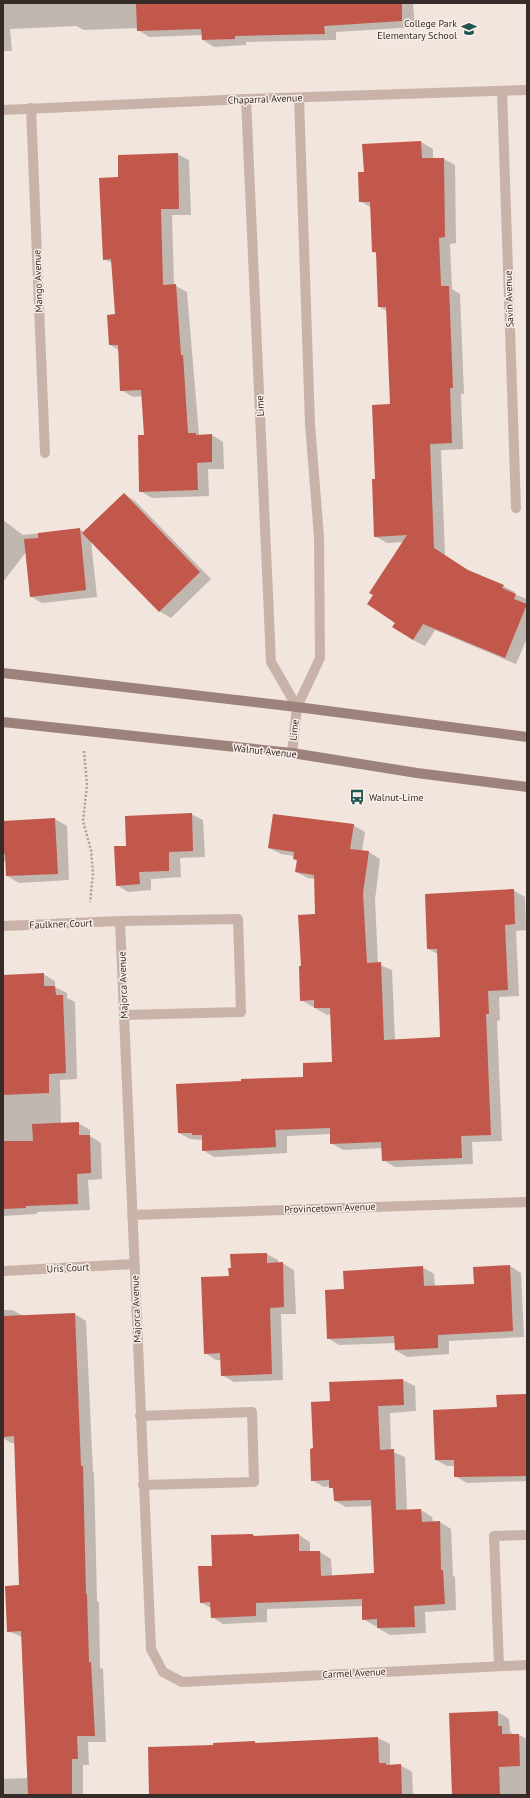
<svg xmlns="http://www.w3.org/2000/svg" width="530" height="1798" font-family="'PT Sans',sans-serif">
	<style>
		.shadow { fill: #0003 }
		.building { fill: #c1584b }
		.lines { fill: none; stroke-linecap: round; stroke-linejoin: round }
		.path { stroke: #b59d93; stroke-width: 2.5; stroke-dasharray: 2 2; stroke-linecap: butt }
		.service { stroke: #c9b3a9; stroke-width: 10 }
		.minor { stroke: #c9b3a9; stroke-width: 10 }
		.tertiary { stroke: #c9b3a9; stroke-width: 10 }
		.secondary { stroke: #9c827a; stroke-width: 10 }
		.labels { text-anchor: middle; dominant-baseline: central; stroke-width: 3; stroke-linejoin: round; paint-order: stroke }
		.poi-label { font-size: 10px; fill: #362b29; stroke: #f9efe9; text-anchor: end }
		.street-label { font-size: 10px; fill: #362b29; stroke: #f9efe9 }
	</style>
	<rect width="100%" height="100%" fill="#f1e5dd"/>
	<!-- shadow -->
	<path class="shadow" d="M3,3H413L415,27L336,32V40L246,42V45L214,47L203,40V35L149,37L138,30V28L84,30L76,26L10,29L12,51H3Z
		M421,142L433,149V159H444L455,165L456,243L450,244L452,289L460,294L464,394H461L463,449L441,450L445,556L471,572L503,586L515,592L514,594L527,599V638L516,664L435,630L425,646L413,640L396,623L374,595L404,542L387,543L375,536L376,480L391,405L387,311L379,307L377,254L373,252L372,208L360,201L365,173L364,145Z
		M177,154L189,160L191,215H172L174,285L187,292L199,435H212L223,442L224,469H208L209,496L152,498L140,491L145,436L143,396L133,397L121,390L119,350L110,345L116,315L112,263L104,259L119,178Z
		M124,494L135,501L211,579L171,618L159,611L91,541L97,597L42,603L30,596L26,552L3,582V520L23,535L79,529L84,532Z
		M191,814L203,820L205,857L180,858L181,877L151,879V890L128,892L117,885Z
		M55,819L67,826L69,880L19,883L7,876L6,861H3V822Z
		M353,825L365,832L362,851L369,852L380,859L375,900L378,964L392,970L395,1040L441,1038L438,954L428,949L513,890L525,897L526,930L516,931L519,996L499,997L500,1020L497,1021L502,1141L472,1142L473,1164L395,1167L383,1160V1148L343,1150L331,1143V1134L287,1136V1153L214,1157L203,1150V1140L190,1139L179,1133L305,1078L334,1063L332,1014L327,1015L301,1000L302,967L316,914L315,879L308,878L296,872L298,861L294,859L295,856L281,854L269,848Z
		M43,974L55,981V987L67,993V998L75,1002L77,1079L60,1080L61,1124L78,1123L90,1130V1136L101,1143L102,1179L88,1180L90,1210L37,1212V1214L3,1216V976Z
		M267,1254L278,1260V1264L282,1263L294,1270L296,1314H281L283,1380L234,1382L222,1375V1360H216L205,1353L232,1269Z
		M510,1266L521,1273L524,1337L449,1341V1354L407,1357L395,1350V1343L339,1345L328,1338L345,1290L422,1267L434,1274L435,1287L476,1285Z
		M3,1310H12L24,1316L75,1314L86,1321L93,1472L94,1473L97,1601L99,1602L100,1668L103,1669L106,1742H88L89,1765H83V1795H3V1779L28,1778L22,1637L8,1631L20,1586L16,1443H11L3,1438Z
		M403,1380L415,1386L416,1411L390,1413L391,1451L405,1457L407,1510H421L432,1517L433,1522H440L451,1529L453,1576L455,1577L456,1610L425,1612L426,1633L390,1635L378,1628V1625L375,1626L363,1619V1606L267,1609V1622L223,1624L212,1617L211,1608L200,1602L213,1567L253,1535L257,1537L299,1535L310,1542V1552H320L331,1559L332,1576L375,1574L373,1506L346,1507L335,1501L334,1490L330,1486L324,1487L312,1480L314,1449L331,1402L330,1383Z
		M527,1395V1481L467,1483L455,1476V1466H447L436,1460L498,1408Z
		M498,1712L509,1719L510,1731L513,1735H519L527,1739V1795H452Z
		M378,1738L390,1744V1766L400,1765L412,1772L413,1795H150L214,1746L255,1742L257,1744Z"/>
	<!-- building -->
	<path class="building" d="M136,3H402V21L324,26L325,34L235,36V39L202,40L201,29L137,31Z
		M421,141L422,158H444L445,237L439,238L441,286H449L453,388H450L452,443L430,444L434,548L468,570L504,585L502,588L516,594L514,599L527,604L505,658L423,624L413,640L392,627L395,623L367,604L373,595L369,593L407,535L374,537L372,479H375L372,405L390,404L386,307H378L376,252H372L370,202H359L358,172H364L362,144Z
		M178,153L179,209H161L163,285L176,284L181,355H183L188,433H196V435L212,434V462L197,463L198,490L139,492L138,435H144L141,390L120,391L118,345H109L107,315L115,314L111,259L103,260L99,178L118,177V155Z
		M124,493L200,572L159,612L82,533Z
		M80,528L86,590L30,597L24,539L38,538V533Z
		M192,813L193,851L169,852V871L139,872L140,884L116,886L114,846H126L125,816Z
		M273,814L354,824L350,849L369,851L363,893L367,963L381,962L384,1040L440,1037L437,949H427L425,894L514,889L515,924L505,925L508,990L488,991L489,1014H486L491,1135L461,1136L462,1158L382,1161L381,1142L330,1144V1128L275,1130L276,1147L202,1151V1135H192V1133H178L176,1084L241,1081V1079L303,1077V1063L332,1062L330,1008H314V1000L300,1001L299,966H301L298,915L315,914L314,875L295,872L297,860L293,859L294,852L268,848Z
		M55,818L58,874L6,876L5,854H3V821Z
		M44,973V986H55L56,995H63L66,1073L49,1074V1093L3,1095V975Z
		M79,1122V1135H90L91,1173L77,1174L78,1204L26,1206V1208L3,1209V1141H33L32,1124Z
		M267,1253V1263L283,1262L284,1307L270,1308L272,1374L221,1376L220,1353L204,1354L201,1277L229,1276L228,1268H231L230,1254Z
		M510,1265L513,1331L438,1335V1348L395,1350L394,1336L327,1339L325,1290L344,1289L343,1271L423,1266L424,1286L474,1284L473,1267Z
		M75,1313L81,1466H83L86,1594H87L89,1662H91L95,1736H77L78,1759H72V1795H28L21,1631L7,1632L5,1586L19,1585L14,1436L3,1437V1316Z
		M403,1379L404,1405L378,1406L380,1450L394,1449L396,1510L421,1509L422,1522L440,1521L441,1570H443L445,1604L414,1606L415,1627L377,1628V1619L362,1620V1599L256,1603V1616L211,1618L210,1602L200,1603L198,1566H212L211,1535L253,1534V1536L299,1534V1551H320L321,1576L374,1573L371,1500L334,1501L333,1488H329V1480L311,1481L310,1449L313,1448L311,1402L330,1401L329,1382Z
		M527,1394V1476L454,1477V1460H435L433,1410L497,1407L496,1395Z
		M498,1711V1726H502V1734H519L520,1766L499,1767L500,1795H452L449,1713Z
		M378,1737L379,1763H386V1765L401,1764L402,1795H149L148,1747L213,1745V1743L255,1741V1743Z"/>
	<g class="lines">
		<!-- path -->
		<path class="path" d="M84,751L87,785L83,821L91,850L93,874L90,902"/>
		<!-- service -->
		<path class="service" d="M120,921L238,919L241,1012L124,1015
			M140,1416L252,1412L254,1482L143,1485
			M499,1666L494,1536L527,1535"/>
		<!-- minor -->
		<path class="minor" d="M502,91L516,508
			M31,108L45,453
			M3,926L120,921L151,1649L163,1672L182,1682L527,1665
			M132,1215L527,1202
			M3,1271L134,1264"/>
		<!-- tertiary -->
		<path class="tertiary" d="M246,99L271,662L297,707
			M3,110L246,99L527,90
			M292,753L297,707L320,658L319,537L310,424L299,98"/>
		<!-- secondary -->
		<path class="secondary" d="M3,673L297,707L527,737
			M3,722L292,753L417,773L527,787"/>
	</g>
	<!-- icons -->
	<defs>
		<g id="school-bare" transform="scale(1.2)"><path d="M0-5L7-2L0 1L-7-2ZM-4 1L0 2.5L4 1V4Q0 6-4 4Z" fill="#205652" stroke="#f9efe9" stroke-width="2.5" paint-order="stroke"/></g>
		<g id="bus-bare" transform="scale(1.2)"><path d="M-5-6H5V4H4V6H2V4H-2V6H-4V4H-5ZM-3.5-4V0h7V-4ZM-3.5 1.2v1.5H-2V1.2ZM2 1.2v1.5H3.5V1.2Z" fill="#205652" stroke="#f9efe9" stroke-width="2.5" paint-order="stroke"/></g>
	</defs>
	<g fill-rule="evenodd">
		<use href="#school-bare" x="469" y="29"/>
		<use href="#bus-bare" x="357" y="797"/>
	</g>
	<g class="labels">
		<!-- poi labels -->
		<g class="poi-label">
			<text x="457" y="23">College Park<tspan x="457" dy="12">Elementary School</tspan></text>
			<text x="369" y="797" text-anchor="start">Walnut-Lime</text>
		</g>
		<!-- street labels -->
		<g class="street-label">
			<text transform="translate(265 99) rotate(-2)">Chaparral Avenue</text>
			<text transform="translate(38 281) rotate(-92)">Mango Avenue</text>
			<text transform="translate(509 299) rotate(-92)">Savin Avenue</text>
			<text transform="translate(260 406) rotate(-93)">Lime</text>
			<text transform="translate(294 730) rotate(-83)">Lime</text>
			<text transform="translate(265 751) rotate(6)">Walnut Avenue</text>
			<text transform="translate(61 924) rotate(-2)">Faulkner Court</text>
			<text transform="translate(123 985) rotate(-92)">Majorca Avenue</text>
			<text transform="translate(330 1208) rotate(-2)">Provincetown Avenue</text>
			<text transform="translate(68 1268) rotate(-3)">Uris Court</text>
			<text transform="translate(136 1309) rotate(-92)">Majorca Avenue</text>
			<text transform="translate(354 1673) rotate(-3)">Carmel Avenue</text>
		</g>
	</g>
	<!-- border -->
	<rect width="530" height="1798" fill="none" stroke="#362b29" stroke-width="8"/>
</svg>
